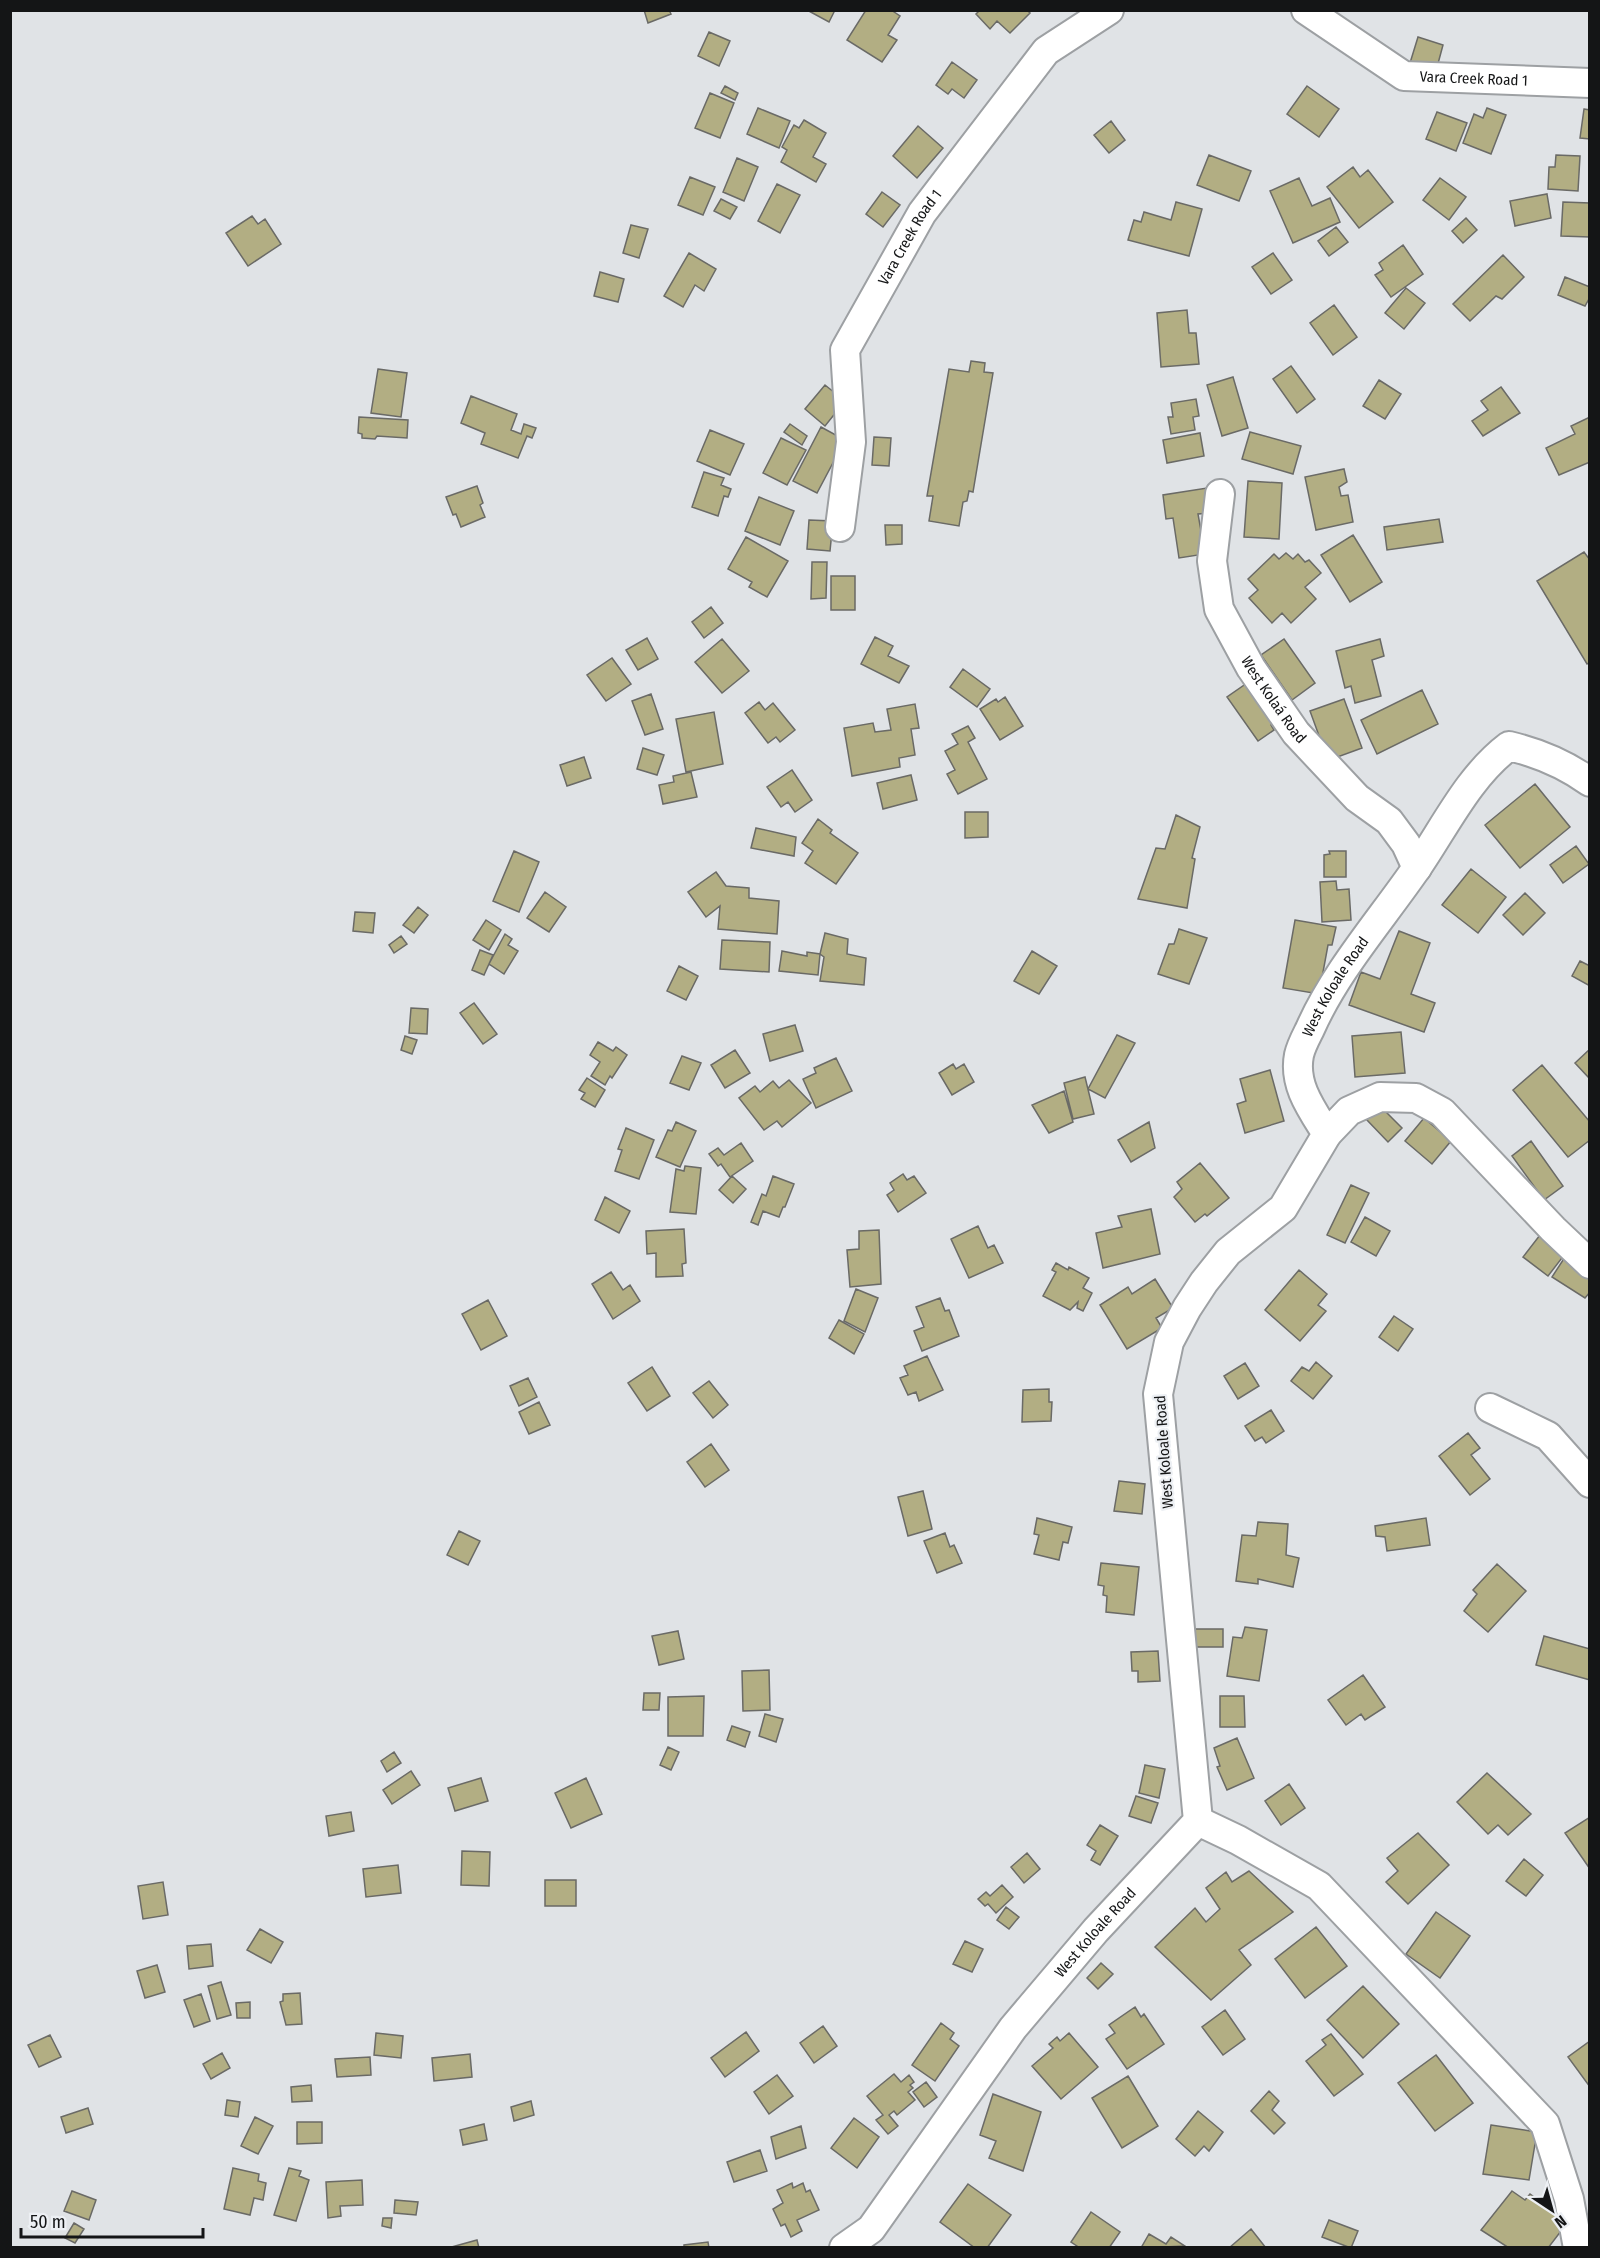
<svg xmlns="http://www.w3.org/2000/svg" width="1600" height="2258" font-family="'Fira Sans Condensed',sans-serif">
	<style>
		.building { fill: #b2ae83; stroke: #6a6a66; stroke-width: 1.5 }
		.lines { fill: none; stroke-linecap: round; stroke-linejoin: round }
		.minor-casing { stroke: #9da0a3; stroke-width: 32 }
		.minor { stroke: #fff; stroke-width: 28 }
		.labels { text-anchor: middle; dominant-baseline: central; stroke-width: 4.5; stroke-linejoin: round; paint-order: stroke }
		.street-label { font-size: 15px; fill: #141516; stroke: #edf0f4 }
	</style>
	<rect width="100%" height="100%" fill="#e0e3e6"/>
	<!-- building -->
	<path class="building" d="M644,10H669L671,14L648,23Z
		M807,10H835L829,22Z
		M866,10H891L900,16L888,35L897,40L882,62L847,40Z
		M980,10H1027L1030,13L1010,33L997,21L990,29L976,14Z
		M709,32L730,41L719,66L698,56Z
		M1418,37L1443,45L1436,71L1410,63Z
		M952,62L977,80L964,98L952,89L948,94L936,85Z
		M725,86L738,93L735,100L721,93Z
		M1307,86L1339,109L1319,137L1287,114Z
		M710,93L734,103L720,138L695,128Z
		M758,108L790,121L779,148L747,134Z
		M1487,108L1506,115L1491,154L1463,143L1474,114L1483,118Z
		M1584,109L1590,110V139L1580,138Z
		M1437,112L1467,123L1456,151L1426,139Z
		M804,120L826,133L813,157L826,164L816,182L781,162L787,150L782,147L794,125L799,128Z
		M1111,121L1125,140L1109,153L1094,135Z
		M918,126L943,148L917,178L893,156Z
		M1209,155L1251,171L1239,201L1197,185Z
		M1556,155L1580,156L1578,191L1548,189L1549,167H1555Z
		M737,158L758,167L744,201L723,192Z
		M1353,167L1360,177L1368,170L1393,202L1359,228L1327,187Z
		M690,177L715,187L703,215L678,205Z
		M1299,178L1312,206L1330,198L1340,222L1293,243L1270,191Z
		M1440,178L1466,197L1449,220L1423,200Z
		M777,184L800,195L780,233L758,221Z
		M882,192L900,205L883,227L866,214Z
		M1547,194L1551,218L1515,226L1510,201Z
		M721,199L737,207L730,219L714,211Z
		M1176,202L1202,209L1189,256L1128,240L1134,220L1141,222L1144,212L1171,220Z
		M1563,202L1590,203V237L1561,236Z
		M252,216L258,224L265,219L281,244L248,266L226,233Z
		M1466,218L1477,230L1463,243L1452,231Z
		M631,225L648,229L639,258L623,253Z
		M1336,227L1348,242L1329,256L1318,241Z
		M1403,245L1423,274L1391,297L1375,275L1383,270L1379,263Z
		M689,253L716,269L704,291L695,285L683,307L664,296Z
		M1273,253L1292,280L1271,294L1252,267Z
		M1503,255L1524,277L1502,299L1496,296L1470,321L1453,304Z
		M600,272L624,279L618,302L594,296Z
		M1565,277L1590,287V297L1585,306L1558,295Z
		M1406,288L1425,303L1404,329L1385,313Z
		M1334,305L1357,337L1333,355L1310,323Z
		M1187,310L1189,333H1196L1199,364L1161,367L1157,313Z
		M971,361L985,363L984,372L993,373L973,492L969,491L967,501L963,502L959,526L929,521L933,496H927L949,369L969,372Z
		M1291,366L1315,399L1297,413L1273,379Z
		M378,369L407,373L401,417L371,413Z
		M1233,377L1248,428L1222,436L1207,385Z
		M1379,380L1401,394L1385,419L1363,406Z
		M825,385L845,401L825,426L805,409Z
		M1501,387L1520,413L1483,436L1472,421L1488,410L1481,401Z
		M471,396L517,414L511,430L521,434L524,424L536,428L532,438L527,436L518,458L481,444L485,433L461,423Z
		M1196,399L1199,416L1193,417L1195,430L1171,434L1168,417H1173L1171,403Z
		M359,417L408,420L407,438L377,436L375,439L362,438V434L358,433Z
		M1590,417V462L1559,475L1546,448L1575,434L1571,426Z
		M790,424L807,436L802,445L784,432Z
		M821,427L845,440L817,493L793,481Z
		M710,430L744,444L730,475L697,461Z
		M1250,432L1301,446L1293,474L1242,459Z
		M1200,433L1204,456L1167,463L1163,440Z
		M874,437L891,438L889,466L872,465Z
		M781,438L806,450L787,485L763,473Z
		M1344,469L1347,482L1339,487L1341,496L1348,495L1353,522L1316,530L1305,477Z
		M704,472L724,478L721,485L731,489L728,497L724,496L718,516L692,507Z
		M1248,481L1282,483L1279,539L1244,537Z
		M477,486L483,503L480,505L485,517L461,527L456,514L453,515L446,497Z
		M1207,488L1211,513L1198,514L1205,554L1179,558L1173,518L1166,519L1163,495Z
		M759,497L794,511L780,545L745,531Z
		M1439,519L1443,542L1387,550L1384,527Z
		M809,520L833,521L830,551L807,549Z
		M885,525H902V544L886,545Z
		M1353,535L1382,582L1350,602L1321,555Z
		M746,537L788,561L767,597L749,587L752,582L728,569Z
		M1584,552L1590,560V662L1587,664L1537,581Z
		M1286,553L1293,559L1298,554L1305,562L1309,560L1321,573L1305,587L1316,599L1291,623L1282,613L1272,623L1249,598L1258,590L1248,579L1274,554L1279,559Z
		M812,562H827L826,598L811,599Z
		M831,576H855V610H831Z
		M711,607L723,623L704,638L692,622Z
		M875,637L893,646L888,656L909,666L899,683L861,664Z
		M647,638L658,659L638,670L626,650Z
		M722,639L749,671L722,693L695,662Z
		M1284,639L1315,683L1292,700L1261,655Z
		M1380,639L1384,656L1372,660L1381,696L1355,703L1351,686L1345,688L1336,651Z
		M612,658L631,684L606,701L587,675Z
		M963,669L990,689L977,707L950,687Z
		M1250,681L1277,721L1271,725L1274,730L1258,741L1227,697Z
		M1422,690L1438,724L1377,754L1361,720Z
		M651,694L663,729L645,735L632,701Z
		M1005,697L1023,726L1000,740L980,709L996,699L998,702Z
		M1344,699L1362,748L1332,759L1326,755L1310,711Z
		M759,702L765,710L773,703L795,730L780,742L776,737L768,743L745,713Z
		M915,704L919,728L911,729L915,755L899,758L900,767L852,776L844,728L873,723L875,732L891,730L887,709Z
		M714,712L723,764L686,772L676,719Z
		M968,726L975,738L968,742L987,779L958,794L947,774L955,770L945,751L958,744L952,734Z
		M643,748L664,755L657,775L637,769Z
		M584,757L591,778L567,786L560,765Z
		M792,770L812,800L795,812L788,802L781,807L767,787Z
		M691,772L697,797L663,804L659,785L674,782L673,776Z
		M911,775L917,800L883,809L877,783Z
		M1535,784L1570,827L1520,868L1485,825Z
		M965,812H988V837L965,838Z
		M1176,815L1200,827L1192,858L1195,859L1187,908L1138,899L1156,848L1165,849Z
		M818,819L832,830L830,833L858,853L836,884L805,863L813,851L802,843Z
		M756,828L796,837L794,856L751,848Z
		M1576,846L1589,864L1563,883L1550,865Z
		M514,851L539,862L519,912L493,901Z
		M1329,851H1346V877H1324V855L1330,854Z
		M1471,869L1506,897L1478,933L1442,905Z
		M716,872L726,886L749,888V898L779,901L777,934L718,929L720,906L706,917L688,892Z
		M1336,881L1337,890L1349,889L1351,920L1322,922L1320,882Z
		M545,892L566,907L549,932L527,918Z
		M1525,893L1545,913L1523,935L1503,915Z
		M418,907L428,915L414,933L403,925Z
		M355,912L375,913L373,933L353,931Z
		M486,920L501,930L489,950L473,940Z
		M1295,920L1336,927L1332,945H1328L1319,994L1283,988Z
		M1179,929L1207,938L1189,984L1158,974L1169,944H1174Z
		M1399,931L1430,943L1411,994L1435,1003L1424,1032L1349,1005L1361,972L1380,979Z
		M825,933L848,939L847,954L866,958L864,985L820,981L824,957L820,954Z
		M505,934L512,939L508,945L518,951L504,974L489,964Z
		M401,936L407,944L394,953L389,945Z
		M722,940L770,942L769,972L720,969Z
		M480,950L493,955L484,975L472,970Z
		M782,951L807,956V952L820,954L818,975L779,971Z
		M1032,951L1057,966L1039,994L1014,981Z
		M1580,961L1590,966V986L1572,976Z
		M679,966L698,976L686,1000L667,991Z
		M474,1003L497,1034L483,1044L460,1013Z
		M411,1008L428,1009L427,1034L409,1033Z
		M795,1025L803,1051L770,1061L763,1034Z
		M1401,1032L1405,1073L1355,1077L1352,1036Z
		M1117,1035L1135,1043L1105,1098L1088,1089Z
		M405,1036L417,1040L412,1054L401,1050Z
		M598,1042L613,1051L616,1047L627,1055L612,1078L610,1076L605,1085L591,1076L600,1062L590,1055Z
		M1590,1049V1079L1575,1063Z
		M735,1050L750,1073L725,1088L711,1065Z
		M682,1056L701,1063L689,1090L670,1083Z
		M836,1058L852,1091L816,1108L803,1079L816,1073L814,1068Z
		M953,1064L956,1069L964,1064L974,1082L952,1095L939,1073Z
		M1542,1065L1590,1122V1140L1568,1157L1513,1090Z
		M1270,1070L1284,1121L1245,1133L1237,1104L1246,1101L1240,1079Z
		M1085,1077L1094,1114L1073,1119L1064,1083Z
		M587,1078L605,1090L595,1107L581,1099L585,1093L579,1090Z
		M789,1080L811,1103L782,1127L777,1121L764,1130L739,1098L755,1086L760,1092L773,1081L779,1088Z
		M1064,1091L1073,1122L1049,1133L1032,1105Z
		M1380,1106L1402,1128L1388,1142L1366,1119Z
		M1424,1118L1451,1141L1432,1164L1405,1141Z
		M676,1122L696,1131L680,1167L656,1157L668,1130L672,1131Z
		M1149,1122L1155,1148L1131,1162L1118,1140Z
		M626,1128L654,1140L639,1179L615,1171L622,1150L618,1149Z
		M1531,1141L1563,1186L1544,1200L1512,1156Z
		M741,1143L753,1161L730,1177L721,1164L718,1166L709,1154L718,1148L724,1155Z
		M1200,1163L1229,1198L1207,1216L1205,1214L1195,1222L1174,1197L1182,1189L1177,1182Z
		M685,1166L701,1168L696,1214L670,1212L676,1169L684,1171Z
		M903,1174L907,1180L914,1176L926,1193L898,1212L887,1195L894,1190L890,1183Z
		M732,1176L746,1189L733,1203L719,1190Z
		M773,1176L794,1184L785,1207H783L779,1217L763,1211L758,1225L751,1222L762,1194L766,1196Z
		M1351,1185L1369,1193L1345,1243L1327,1235Z
		M605,1197L630,1211L619,1233L595,1220Z
		M1151,1209L1160,1254L1103,1268L1096,1233L1122,1227L1118,1216Z
		M1365,1217L1390,1231L1376,1256L1351,1242Z
		M978,1226L988,1248L994,1245L1003,1263L969,1278L951,1239Z
		M684,1229L686,1263L682,1264L683,1276L656,1277V1253L647,1254L646,1231Z
		M879,1230L881,1284L850,1287L847,1250L859,1249V1231Z
		M1540,1235L1565,1254L1548,1276L1523,1257Z
		M1565,1257L1590,1272V1292L1585,1298L1552,1277Z
		M1056,1263L1068,1270L1069,1267L1089,1278L1083,1288L1092,1293L1083,1311L1077,1308L1078,1302L1070,1310L1043,1296L1056,1272L1052,1270Z
		M1299,1270L1327,1294L1318,1305L1326,1311L1300,1341L1265,1310Z
		M611,1272L623,1290L630,1285L640,1301L613,1319L592,1284Z
		M1155,1279L1173,1308L1156,1318L1162,1328L1127,1349L1100,1305L1128,1287L1132,1294Z
		M856,1289L878,1298L865,1332L844,1321Z
		M940,1298L945,1311L949,1310L959,1336L922,1351L914,1331L924,1327L916,1307Z
		M488,1300L507,1336L481,1350L462,1314Z
		M1394,1316L1413,1329L1398,1351L1379,1337Z
		M839,1320L864,1334L854,1354L829,1338Z
		M927,1356L943,1390L919,1401L916,1392L908,1395L900,1378L908,1375L904,1366Z
		M1316,1362L1332,1376L1313,1399L1291,1381L1302,1367L1309,1371Z
		M1245,1363L1259,1386L1238,1399L1224,1376Z
		M652,1367L670,1396L647,1411L628,1383Z
		M528,1378L537,1397L519,1406L510,1386Z
		M709,1381L728,1405L713,1418L693,1393Z
		M1049,1389V1402H1052L1051,1421L1022,1422L1023,1390Z
		M539,1402L550,1425L529,1434L519,1412Z
		M1271,1410L1284,1431L1266,1443L1262,1437L1255,1441L1245,1426Z
		M1468,1433L1480,1448L1471,1455L1490,1479L1470,1495L1439,1456Z
		M711,1444L729,1470L705,1487L687,1462Z
		M1119,1481L1145,1484L1142,1514L1114,1511Z
		M923,1491L932,1529L908,1536L898,1497Z
		M1037,1518L1072,1527L1068,1543L1063,1542L1059,1560L1034,1554L1039,1535L1034,1534Z
		M1426,1518L1430,1545L1387,1551L1385,1537L1376,1536L1375,1526Z
		M1258,1522L1288,1524L1286,1555L1299,1558L1293,1587L1258,1579V1584L1236,1581L1242,1535L1256,1536Z
		M459,1531L480,1541L468,1565L447,1555Z
		M945,1533L950,1547L954,1545L962,1563L937,1573L924,1541Z
		M1101,1563L1139,1567L1134,1615L1106,1612L1107,1596L1103,1595L1104,1586L1098,1585Z
		M1497,1564L1526,1591L1488,1632L1464,1611L1477,1594L1473,1590Z
		M1245,1627L1267,1630L1259,1681L1227,1676L1233,1637L1242,1638Z
		M1193,1629H1223V1647H1193Z
		M678,1631L684,1659L659,1665L652,1636Z
		M1544,1636L1590,1649V1680L1536,1665Z
		M1158,1651L1160,1681L1138,1682V1671H1132L1131,1652Z
		M769,1670L770,1710L743,1711L742,1671Z
		M1363,1675L1385,1707L1365,1720L1361,1714L1346,1725L1328,1700Z
		M644,1693H660L659,1710H643Z
		M704,1696L703,1736H668V1697Z
		M1220,1696H1244L1245,1727H1220Z
		M765,1714L783,1719L776,1742L759,1736Z
		M732,1726L750,1732L745,1747L727,1740Z
		M1237,1738L1254,1778L1227,1790L1217,1767L1220,1766L1214,1748Z
		M668,1747L679,1752L671,1770L660,1765Z
		M394,1752L401,1763L387,1772L381,1761Z
		M1145,1765L1165,1769L1159,1798L1139,1793Z
		M411,1771L420,1785L392,1804L383,1790Z
		M1487,1773L1531,1814L1508,1835L1498,1825L1488,1834L1457,1802Z
		M481,1778L488,1801L455,1811L448,1788Z
		M586,1778L602,1814L571,1828L555,1793Z
		M1289,1784L1305,1808L1281,1825L1265,1801Z
		M1136,1796L1158,1803L1151,1823L1129,1816Z
		M351,1812L354,1831L329,1836L326,1816Z
		M1590,1817V1869L1565,1833Z
		M1100,1825L1118,1836L1100,1865L1091,1860L1096,1851L1087,1845Z
		M1418,1833L1449,1865L1408,1904L1386,1882L1398,1871L1387,1858Z
		M462,1851L490,1852L489,1886L461,1885Z
		M1027,1853L1040,1869L1024,1883L1011,1867Z
		M1524,1859L1543,1875L1526,1896L1506,1881Z
		M398,1865L401,1893L366,1897L363,1869Z
		M1249,1871L1293,1912L1239,1950L1251,1965L1211,2000L1155,1947L1195,1908L1206,1922L1220,1909L1206,1888L1226,1872L1232,1882Z
		M545,1880H576V1906H545Z
		M163,1882L168,1915L143,1919L138,1886Z
		M1002,1885L1013,1897L996,1913L988,1904L985,1906L978,1899L986,1892L990,1896Z
		M1006,1907L1019,1917L1009,1929L997,1920Z
		M1436,1912L1470,1936L1440,1978L1406,1954Z
		M1316,1927L1347,1966L1305,1998L1275,1959Z
		M260,1929L283,1942L271,1963L247,1950Z
		M965,1941L983,1949L972,1972L953,1964Z
		M211,1944L213,1966L189,1969L187,1946Z
		M1101,1963L1113,1974L1098,1989L1087,1978Z
		M157,1965L165,1992L145,1998L137,1971Z
		M221,1982L231,2015L217,2019L208,1986Z
		M1363,1986L1399,2024L1363,2058L1327,2020Z
		M300,1993L302,2024L286,2025L280,2002L283,2001V1994Z
		M201,1994L210,2021L194,2027L184,2000Z
		M250,2002V2018H237L236,2003Z
		M1135,2007L1141,2017L1144,2014L1164,2044L1127,2069L1106,2039L1115,2033L1109,2025Z
		M1225,2010L1245,2039L1223,2055L1202,2027Z
		M941,2023L954,2033L950,2039L959,2046L935,2081L912,2065Z
		M823,2026L837,2046L814,2063L800,2043Z
		M746,2032L759,2051L725,2077L711,2058Z
		M376,2033L403,2036L401,2058L374,2055Z
		M1069,2033L1098,2067L1061,2099L1032,2066L1053,2048L1049,2044L1057,2037L1060,2041Z
		M1331,2034L1363,2074L1334,2096L1306,2061L1326,2045L1322,2040Z
		M50,2035L61,2057L39,2067L28,2045Z
		M1590,2041V2087L1568,2057Z
		M222,2053L230,2068L211,2079L203,2064Z
		M470,2054L472,2077L434,2081L432,2058Z
		M1436,2055L1473,2103L1435,2131L1398,2083Z
		M370,2057L371,2075L337,2077L335,2059Z
		M894,2074L901,2082L909,2075L914,2082L910,2085L913,2088L908,2092L915,2100L897,2115L894,2111L889,2115L898,2126L888,2134L876,2120L883,2115L867,2096Z
		M777,2075L793,2096L769,2114L754,2092Z
		M1128,2076L1158,2126L1122,2148L1092,2098Z
		M926,2082L937,2097L924,2107L913,2092Z
		M311,2085L312,2101L292,2102L291,2087Z
		M1269,2091L1279,2101L1272,2110L1285,2123L1274,2134L1251,2111Z
		M993,2094L1041,2112L1023,2171L989,2158L996,2141L980,2135Z
		M227,2100L240,2102L238,2117L225,2115Z
		M531,2101L534,2115L514,2121L511,2107Z
		M88,2108L93,2124L66,2133L61,2117Z
		M1198,2111L1223,2132L1209,2151L1204,2146L1195,2156L1176,2139Z
		M255,2117L273,2126L258,2154L241,2146Z
		M854,2118L879,2137L857,2168L831,2148Z
		M297,2122H322V2143L297,2144Z
		M484,2124L487,2140L463,2145L460,2130Z
		M1491,2125L1537,2132L1529,2180L1483,2174Z
		M801,2126L806,2148L776,2159L771,2137Z
		M760,2150L767,2171L734,2182L727,2162Z
		M233,2168L259,2174L258,2181L266,2183L263,2200L254,2198L250,2215L224,2209Z
		M289,2168L301,2171L299,2176L309,2180L296,2221L274,2215Z
		M362,2180L363,2205L340,2206L341,2216L328,2218L326,2182Z
		M792,2183L793,2188L803,2183L806,2192L810,2190L819,2210L797,2220L802,2231L791,2237L785,2224L781,2226L773,2209L783,2203L777,2190Z
		M968,2184L1011,2215L987,2248H975L940,2222Z
		M72,2191L96,2200L89,2220L64,2211Z
		M1512,2191L1525,2200L1530,2194L1568,2222L1548,2248H1509L1481,2230Z
		M395,2200L418,2202L416,2215L394,2213Z
		M1091,2212L1120,2232L1109,2248H1080L1071,2242Z
		M383,2218H392L391,2228L382,2226Z
		M1329,2220L1358,2231L1351,2248L1322,2237Z
		M74,2223L84,2229L75,2243L65,2238Z
		M1251,2229L1266,2248H1229Z
		M1149,2234L1166,2244L1171,2237L1185,2246L1141,2248Z
		M477,2240L479,2248H448Z
		M708,2242L709,2248H684V2245Z"/>
	<g class="lines">
		<!-- minor casing -->
		<g class="minor-casing">
			<g id="minor">
				<path id="s1" d="M1306,10L1404,76L1590,83"/>
				<path id="s2" d="M1220,494L1212,561L1219,609L1251,668L1296,733L1357,798L1389,821L1406,844L1417,868"/>
				<path id="s3" d="M840,527L851,442L845,350L922,213L1046,51L1109,10"/>
				<path d="M1327,1134L1349,1111L1380,1097L1416,1098L1442,1112L1553,1229L1590,1264"/>
				<path d="M1490,1408L1548,1436L1590,1483"/>
				<path d="M1198,1821L1238,1840L1319,1886L1545,2124L1569,2199L1578,2248"/>
				<path id="s4" d="M844,2248L871,2229L1013,2028L1096,1930L1198,1821L1158,1394L1169,1342L1187,1308L1204,1282L1228,1252L1283,1208L1327,1134C1312,1110 1293,1085 1299,1055C1301,1046 1306,1037 1310,1029C1335,972 1380,921 1416,869C1445,827 1468,777 1509,746C1539,753 1565,764 1590,782"/>
			</g>
		</g>
		<!-- minor -->
		<use href="#minor" class="minor"/>
	</g>
	<g class="labels">
		<!-- street labels -->
		<g class="street-label">
			<text stroke="none"><textPath href="#s1" startOffset="188">Vara Creek Road 1</textPath></text>
			<text stroke="none"><textPath href="#s3" startOffset="308">Vara Creek Road 1</textPath></text>
			<text stroke="none"><textPath href="#s2" startOffset="222">West Kolaá Road</textPath></text>
			<text stroke="none"><textPath href="#s4" startOffset="1467">West Koloale Road</textPath></text>
			<text transform="translate(1164 1452) rotate(-94)">West Koloale Road</text>
			<text stroke="none"><textPath href="#s4" startOffset="405">West Koloale Road</textPath></text>
		</g>
	</g>
	<!-- border -->
	<rect width="1600" height="2258" fill="none" stroke="#141516" stroke-width="24"/>
	<!-- north arrow -->
	<g transform="translate(1552 2210) rotate(144)" stroke="#edf0f4" stroke-width="4.5" paint-order="stroke">
	<path d="M0-4.5L10 22L0 15L-10 22Z" fill="#141516"/>
	<text y="-9" font-size="16" font-weight="bold" text-anchor="middle" fill="#141516">N</text>
	</g>
	<!-- scale -->
	<path d="M21 2228v9h182v-9" fill="none" stroke="#141516" stroke-width="3"/>
	<text x="30" y="2228" font-size="18" fill="#141516" stroke="#edf0f4" stroke-width="4.5" paint-order="stroke">50 m</text>
</svg>
